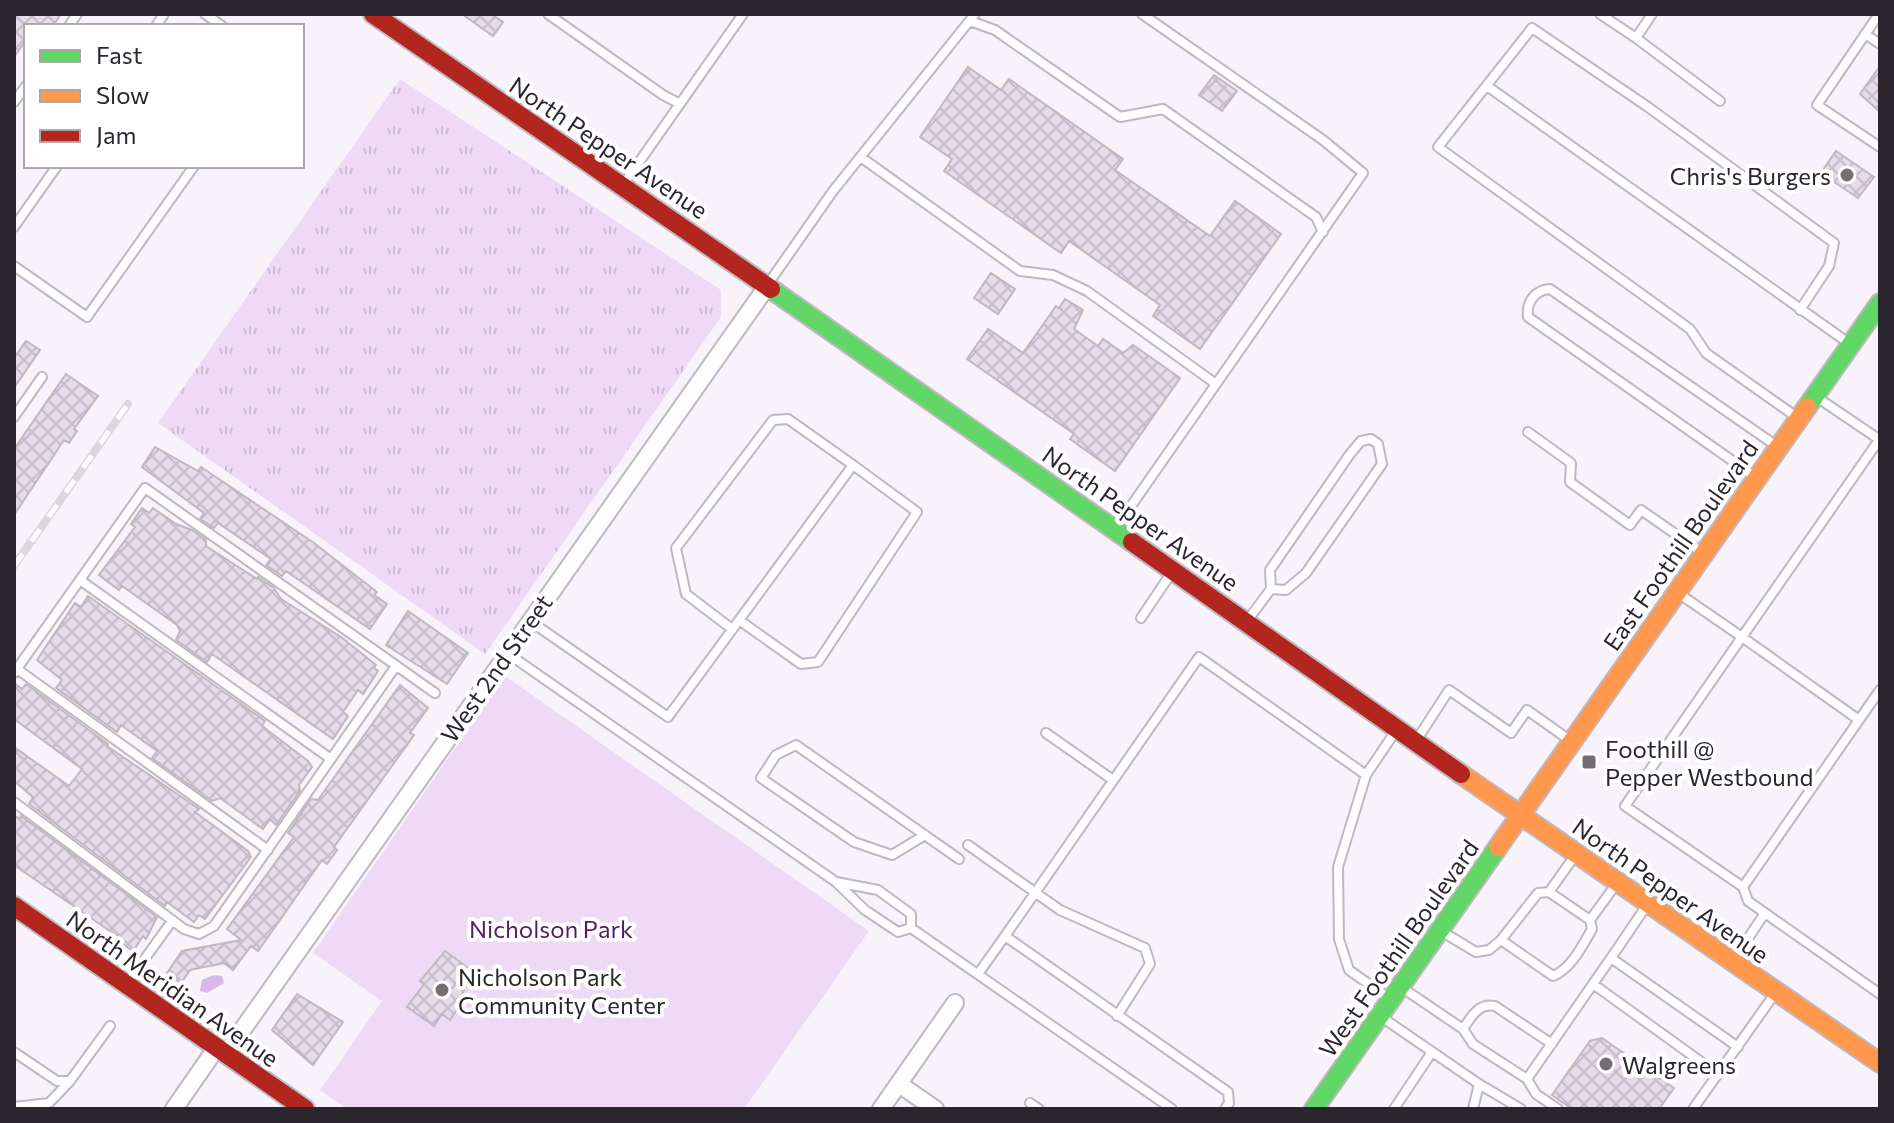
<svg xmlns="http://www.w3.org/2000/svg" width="1894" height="1123" font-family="Commissioner,sans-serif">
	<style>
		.grass { fill: url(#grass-tufts) }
		.park { fill: #eedaf7 }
		.water { fill: #d9b7e8 }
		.building { fill: url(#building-cross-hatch); stroke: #beb9c1; stroke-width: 2 }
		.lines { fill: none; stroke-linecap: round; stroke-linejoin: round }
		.lane-casing { stroke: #beb9c1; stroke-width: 12 }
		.street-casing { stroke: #beb9c1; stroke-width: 20 }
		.fast-casing { stroke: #beb9c1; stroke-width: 22 }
		.slow-casing { stroke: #beb9c1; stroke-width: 22 }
		.jam-casing { stroke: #beb9c1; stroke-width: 22 }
		.lane { stroke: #fefdfe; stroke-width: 8 }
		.street { stroke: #fefdfe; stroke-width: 16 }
		.fast { stroke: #63d668; stroke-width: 18 }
		.slow { stroke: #ff974d; stroke-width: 18 }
		.jam { stroke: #b3261e; stroke-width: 18 }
		.rail-casing { stroke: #dad8db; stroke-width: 8 }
		.rail { stroke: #fff; stroke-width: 5; stroke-dasharray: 15; stroke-linecap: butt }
		.poi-dot { fill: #736d75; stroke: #fff; stroke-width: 3 }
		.labels { text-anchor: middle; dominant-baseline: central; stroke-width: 8; stroke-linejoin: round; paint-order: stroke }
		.street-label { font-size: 24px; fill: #2b252e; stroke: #fff }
		.poi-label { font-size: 24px; fill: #2b252e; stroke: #fff; text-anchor: start }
		.park-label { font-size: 24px; fill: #531b68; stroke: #fff }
	</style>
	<defs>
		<pattern id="grass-tufts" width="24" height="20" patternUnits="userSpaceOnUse" patternTransform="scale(2)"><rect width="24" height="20" fill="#eedaf7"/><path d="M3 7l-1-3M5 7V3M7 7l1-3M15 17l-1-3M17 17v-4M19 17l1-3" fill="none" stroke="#ccbbd4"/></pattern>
		<pattern id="building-cross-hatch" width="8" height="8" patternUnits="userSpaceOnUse" patternTransform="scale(2)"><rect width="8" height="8" fill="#e6dbeb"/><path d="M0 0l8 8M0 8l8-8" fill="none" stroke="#c5bcca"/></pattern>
	</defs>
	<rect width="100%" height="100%" fill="#f8f2fa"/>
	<!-- grass -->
	<path class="grass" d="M400,79L721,290V317L485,654L158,423Z"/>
	<!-- park -->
	<path class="park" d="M505,676L869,931L744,1109H347L320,1090L382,1001L313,953Z"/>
	<!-- water -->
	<path class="water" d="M214,975L222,976L224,983L207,993L200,991L202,980Z"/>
	<!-- building -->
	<path class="building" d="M14,14H61L53,26H26V40L14,57Z
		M462,14H491L503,22L493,36Z
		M1880,66V112L1860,94Z
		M968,67L1001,90L1009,79L1123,159L1115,170L1210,236L1235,201L1281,234L1200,349L1153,316L1160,305L1069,241L1061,253L944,171L952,159L920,137Z
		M1214,75L1237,91L1222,111L1199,95Z
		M1836,151L1874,177L1858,198L1821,173Z
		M991,273L1015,289L998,314L974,298Z
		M1065,299L1083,310L1074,329L1098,346L1103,339L1123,353L1133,345L1180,378L1115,471L1070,439L1074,434L967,359L988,329L1023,353L1056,306L1059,308Z
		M26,341L40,350L14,388V358Z
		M66,374L98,396L74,429L77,431L69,443L64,440L14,515V449Z
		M155,447L198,471L201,467L314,543L377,592L374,595L387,604L370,629L286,571L282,576L266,565L271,559L218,523L214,528L200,519L204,513L142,467Z
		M142,508L149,513L153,508L176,524L192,530L206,540V546L257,579L258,577L274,588L281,599L341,637L376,665L374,668L378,671L363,694L358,690L343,712L348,716L333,739L212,654L207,662L176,640L180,631L177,625L122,586L119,590L99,575L135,527L131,524Z
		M88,596L265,721L262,726L308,761L312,767L299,785L300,791L276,825L270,819L263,829L220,798L212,801L152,758L157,751L121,725L117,732L56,688L62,680L37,660L75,603L81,607Z
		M408,611L468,653L447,684L386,645Z
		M14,683L22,689L26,684L108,744L107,746L199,809L195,812L248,851L251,857L205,919L199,915L194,922L167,902L165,906L29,804L33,797L14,781V747L69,786L82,769L14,719Z
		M400,685L428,708L410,733L414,735L334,847L337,850L327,864L322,860L258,951L251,946L233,970L224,963L190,970L181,983L167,973L182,951L241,940L227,929L289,844L294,837L288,833L311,799L318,800Z
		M14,815L20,819L21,816L157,917L146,939L143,936L133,951L121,943L123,940L14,865Z
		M445,951L474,972L461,996L464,999L450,1020L442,1014L434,1026L407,1007L424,984L420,981Z
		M297,994L343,1022L313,1065L272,1030Z
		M1602,1038L1674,1088L1659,1109H1572L1552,1095L1590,1041Z"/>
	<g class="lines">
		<!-- lane casing -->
		<g class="lane-casing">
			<path id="lane" d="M205,14L222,26
				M548,14L663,95L680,104
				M1600,14L1636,38
				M1652,14L1636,38L1720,101
				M1879,14L1817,105L1880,147
				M970,21L995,30L1120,117L1163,109L1316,217L1323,232
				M69,26L77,14
				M156,26L164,14
				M1865,34L1880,44
				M1487,86L1850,344
				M14,102L26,86
				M862,158L1020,271L1053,275L1087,291L1216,384
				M623,185L743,14
				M14,227L57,166
				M14,266L87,317L194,166
				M768,284L833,191L975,14
				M1818,398L1880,440
				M14,417L42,377
				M1798,418L1706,353L1690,329L1438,147L1532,28L1648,107L1834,243L1829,266L1800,310
				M1528,432L1571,463L1570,482L1630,525L1641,510L1700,551
				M1754,476L1528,317C1526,302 1535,290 1550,289L1778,447
				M1115,529L1363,173L1323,140L1142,14
				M80,580L331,759
				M1681,595L1742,637L1879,440
				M1141,618L1172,572
				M530,621L668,717L853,465L917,512L818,662L801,664L739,620
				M1247,621L1271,589L1270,570L1350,454L1361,441L1371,439L1378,444L1382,464L1306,573L1286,590L1271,589
				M732,629L686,594L676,548L773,420L788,419L853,465
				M507,653L836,882L865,910L898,932L911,928V914L878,890L836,882
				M17,669L268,850
				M14,673L145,488L435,693
				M1859,720L1880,690
				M1046,733L1113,780
				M1416,741L1449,690L1511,733L1527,710L1568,739
				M1366,775L1397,729
				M14,802L184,929L199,934L214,926L396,666
				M925,835L892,855L854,842L761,778L776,755L796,745L959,859
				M968,845L1060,910L1145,948L1150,964L1117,1016
				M1743,887L1859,720L1742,637L1625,806L1743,887L1748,901L1765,913
				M1549,892L1576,854
				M1647,905L1611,958L1738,1047
				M911,928L1172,1109
				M1441,931L1476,952L1489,950L1501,940L1553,976C1571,969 1583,945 1592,929L1590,920L1617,883
				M1005,936L1199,657L1366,775L1338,867L1339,939L1349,970L1390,999
				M1501,940L1538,893L1549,892L1590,920
				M1734,959L1765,913L1880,994
				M978,974L1005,936L1228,1092L1229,1103L1225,1109
				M128,982L172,921
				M1593,984L1718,1074
				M1401,987L1463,1029L1473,1044L1527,1079L1536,1094L1558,1109
				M1380,1016L1479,1084
				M1463,1029C1472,1016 1478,1003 1495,1006L1552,1044
				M14,1052L57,1081H70L110,1026
				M1527,1079L1611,958
				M1030,1103L1039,1109
				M14,1107L49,1103L70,1081
				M1394,1109L1432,1052
				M1473,1109L1479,1084L1521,1109
				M1693,1109L1776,992"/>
		</g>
		<!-- street casing -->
		<g class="street-casing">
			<path id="street" d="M226,1053L768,285
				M899,1084L935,1109
				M174,1109L217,1047
				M881,1109L955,1003"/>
		</g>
		<!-- fast casing -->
		<g class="fast-casing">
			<path id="fast" d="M771,289L1132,542
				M1807,407L1880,303
				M1314,1109L1498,847"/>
		</g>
		<!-- slow casing -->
		<g class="slow-casing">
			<path id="slow" d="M1461,774L1880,1063
				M1498,847L1807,407"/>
		</g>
		<!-- jam casing -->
		<g class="jam-casing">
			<path id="jam" d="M373,14L771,289
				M1132,542L1461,774
				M14,906L305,1109"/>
		</g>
		<!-- lane -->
		<use href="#lane" class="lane"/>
		<!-- street -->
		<use href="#street" class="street"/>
		<!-- fast -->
		<use href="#fast" class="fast"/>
		<!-- slow -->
		<use href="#slow" class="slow"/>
		<!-- jam -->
		<use href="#jam" class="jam"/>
		<!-- rail casing -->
		<g class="rail-casing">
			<path id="rail" d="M14,566L128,404"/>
		</g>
		<!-- rail -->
		<use href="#rail" class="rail"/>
	</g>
	<!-- markers -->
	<g class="poi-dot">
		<circle cx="1847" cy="175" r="8"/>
		<rect x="1581" y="754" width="16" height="16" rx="4"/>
		<circle cx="442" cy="990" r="8"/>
		<circle cx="1606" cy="1064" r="8"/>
	</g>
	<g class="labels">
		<!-- street labels -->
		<g class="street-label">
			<text transform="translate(609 147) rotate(34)">North Pepper Avenue</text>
			<text transform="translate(1141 518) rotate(35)">North Pepper Avenue</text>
			<text transform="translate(1680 545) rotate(-55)">East Foothill Boulevard</text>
			<text transform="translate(496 668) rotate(-55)">West 2nd Street</text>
			<text transform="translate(1671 890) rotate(35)">North Pepper Avenue</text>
			<text transform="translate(1398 948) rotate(-55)">West Foothill Boulevard</text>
			<text transform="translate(173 988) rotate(35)">North Meridian Avenue</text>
		</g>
		<!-- poi labels -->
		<g class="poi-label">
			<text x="1831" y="175" text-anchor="end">Chris's Burgers</text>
			<text x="1605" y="748">Foothill @<tspan x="1605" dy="28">Pepper Westbound</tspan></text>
			<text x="458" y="976">Nicholson Park<tspan x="458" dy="28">Community Center</tspan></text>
			<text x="1622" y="1064">Walgreens</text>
		</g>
		<!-- park labels -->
		<g class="park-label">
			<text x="551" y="928">Nicholson Park</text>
		</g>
	</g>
	<!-- border -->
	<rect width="1894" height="1123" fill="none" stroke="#2b252e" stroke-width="32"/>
	<!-- legend -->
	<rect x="24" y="24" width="280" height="144" fill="#ffffff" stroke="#aaa8ab" stroke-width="2"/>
	<rect x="40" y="50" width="40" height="12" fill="#63d668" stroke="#aaa8ab" stroke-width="2"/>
	<text x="96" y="64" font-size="24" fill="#2b252e">Fast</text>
	<rect x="40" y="90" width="40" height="12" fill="#ff974d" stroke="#aaa8ab" stroke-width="2"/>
	<text x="96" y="104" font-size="24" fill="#2b252e">Slow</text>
	<rect x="40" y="130" width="40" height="12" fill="#b3261e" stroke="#aaa8ab" stroke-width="2"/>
	<text x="96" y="144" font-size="24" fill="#2b252e">Jam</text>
</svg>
